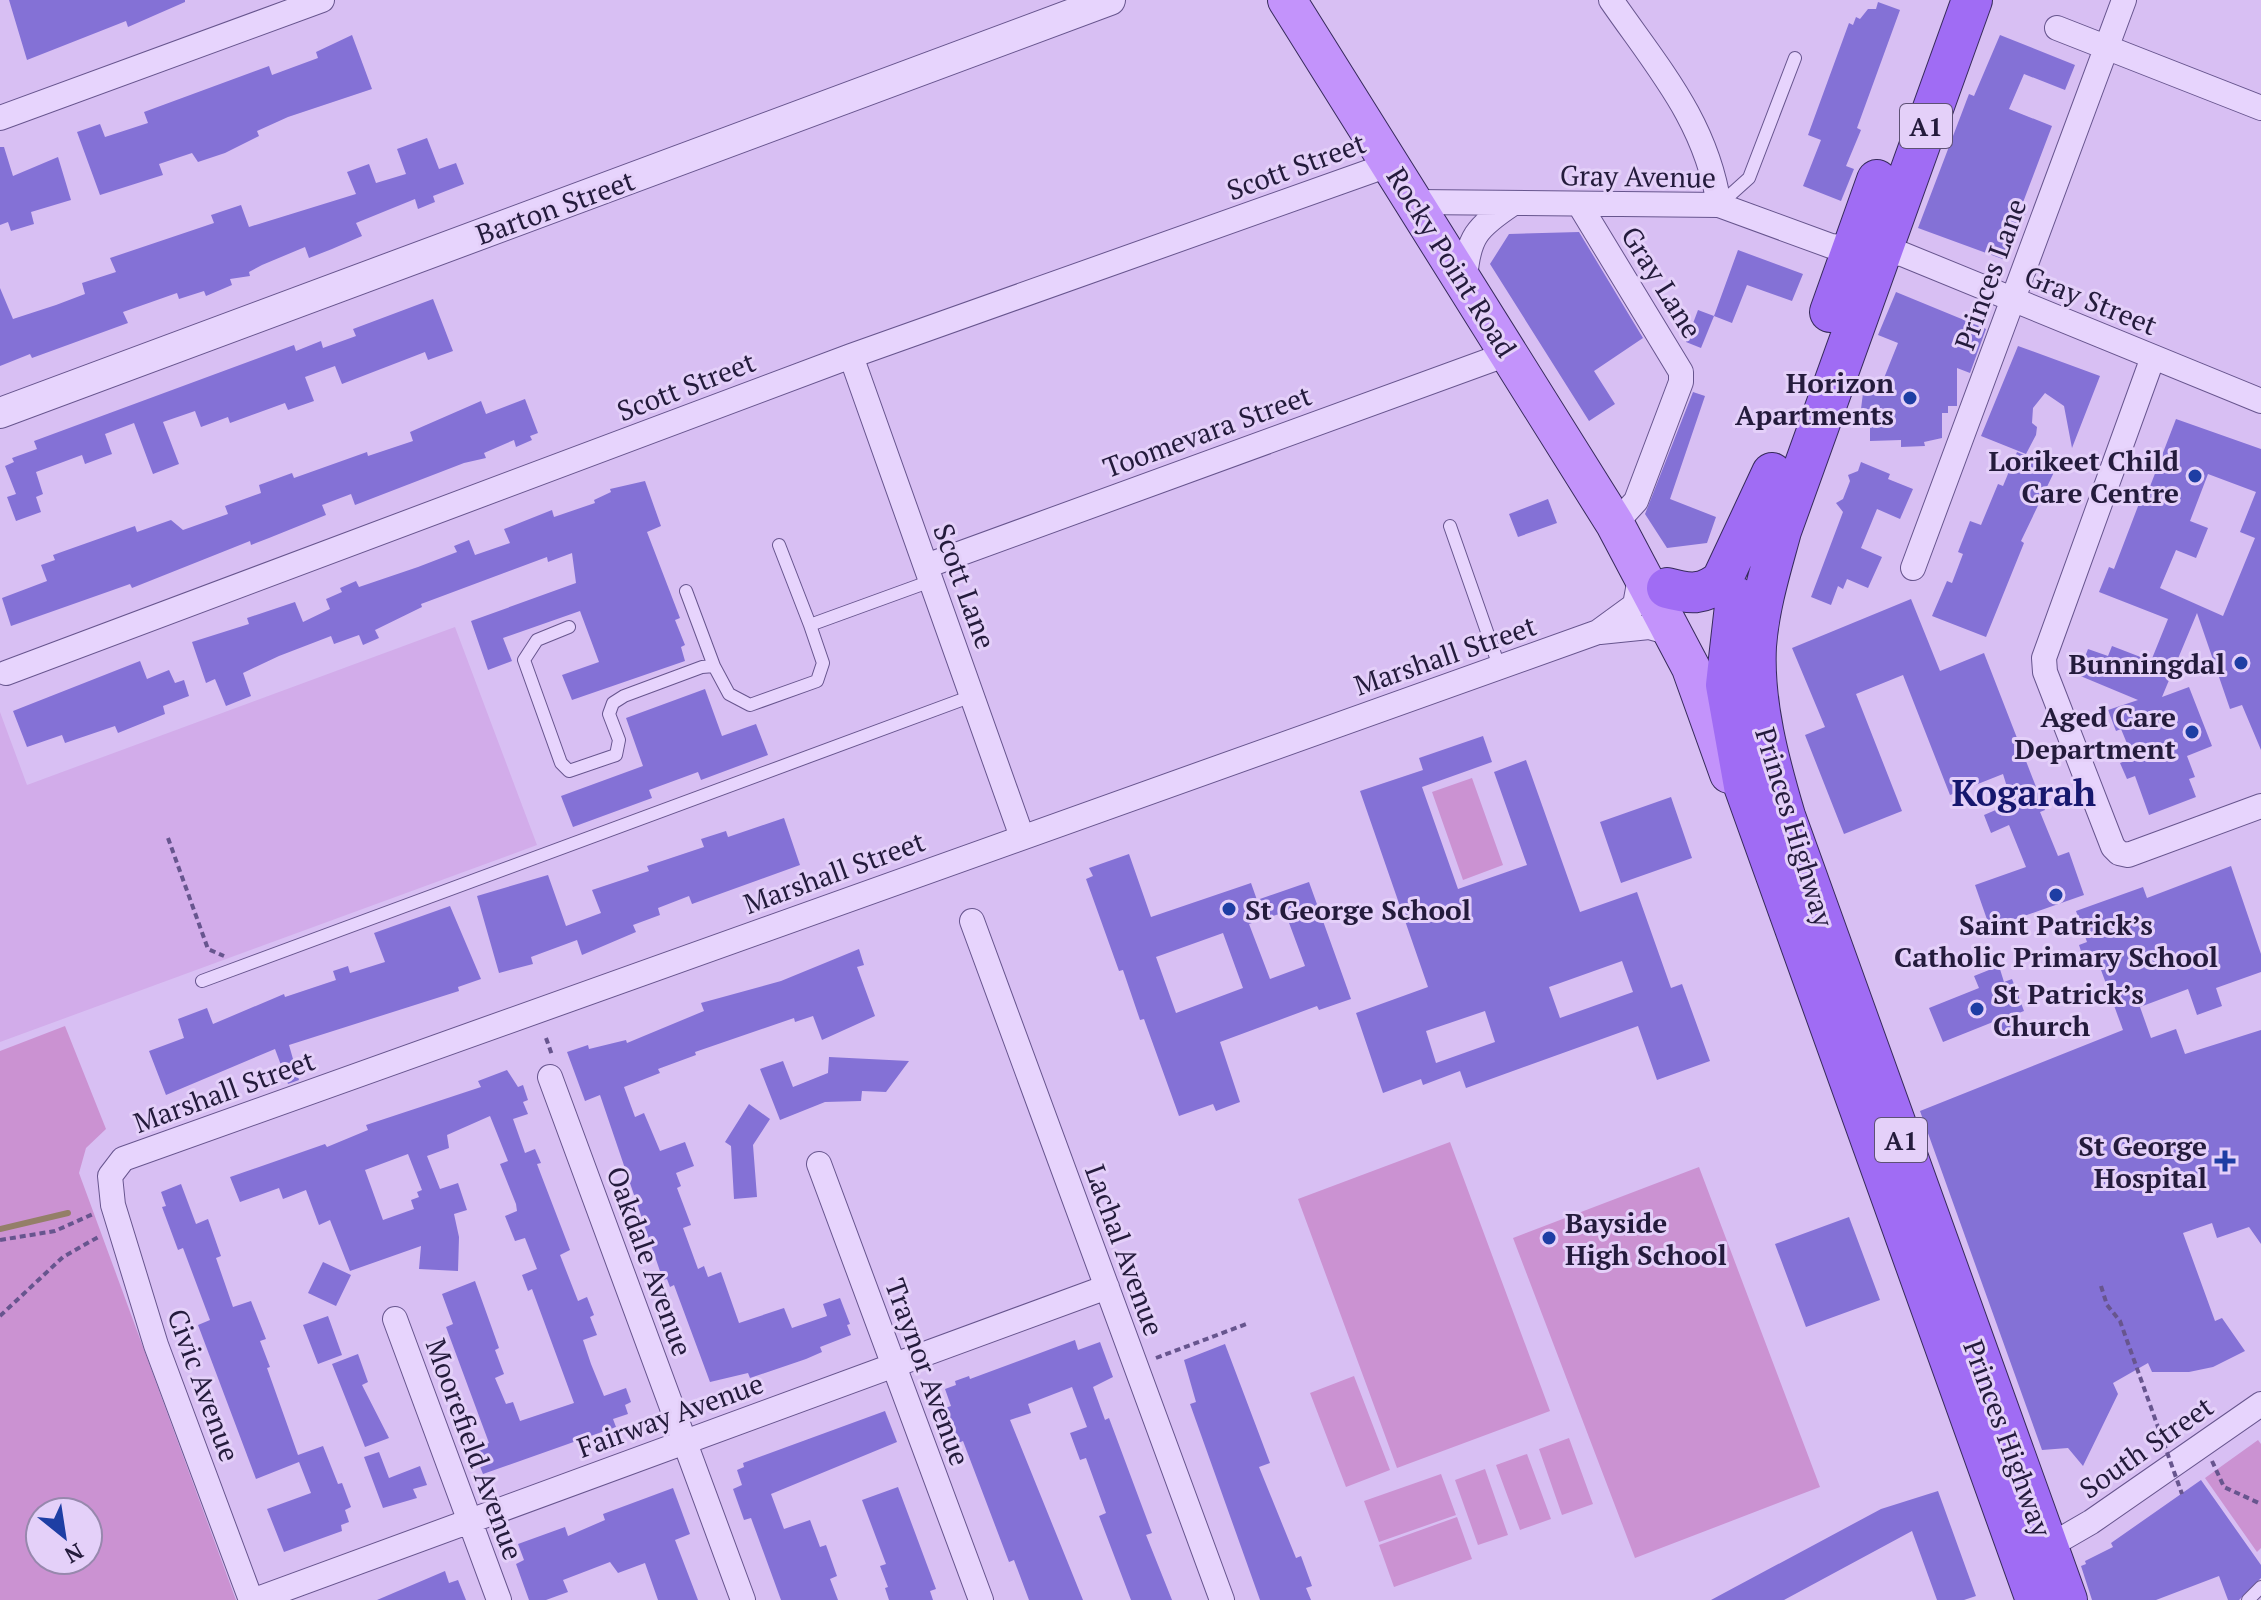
<svg xmlns="http://www.w3.org/2000/svg" width="2261" height="1600" font-family="'PT Serif',serif">
	<style>
		.farmland { fill: #d2acea }
		.green { fill: #cb92d2; fill-rule: evenodd }
		.lines { fill: none; stroke-linecap: round; stroke-linejoin: round }
		.stream { stroke: #947f69; stroke-width: 6 }
		.building { fill: #8471d6; fill-rule: evenodd }
		.service-casing { stroke: #67558e; stroke-width: 14 }
		.minor-casing { stroke: #67558e; stroke-width: 26 }
		.tertiary-casing { stroke: #67558e; stroke-width: 32 }
		.primary-casing { stroke: #362a5b; stroke-width: 40 }
		.trunk-casing { stroke: #362a5b; stroke-width: 42 }
		.path { stroke: #67558e; stroke-width: 4; stroke-dasharray: 6 4; stroke-linecap: butt }
		.service { stroke: #e7d4fd; stroke-width: 12 }
		.minor { stroke: #e7d4fd; stroke-width: 24 }
		.tertiary { stroke: #e7d4fd; stroke-width: 30 }
		.primary { stroke: #c393fb; stroke-width: 38 }
		.trunk { stroke: #a06cf4; stroke-width: 40 }
		.path-bridge { stroke: #67558e; stroke-width: 4; stroke-dasharray: 6 4; stroke-linecap: butt }
		.poi-dot { fill: #1e3ea4; stroke: #e4d0f9; stroke-width: 3 }
		.labels { text-anchor: middle; dominant-baseline: central; stroke-width: 6; stroke-linejoin: round; paint-order: stroke }
		.shield { fill: #e4d0f9; stroke: #5e5175; stroke-width: 2 }
		.shield-label { font-size: 26px; font-weight: bold; fill: #241b3c }
		.street-label { font-size: 28px; fill: #241b3c; stroke: #e4d0f9 }
		.poi-label { font-size: 28px; font-weight: bold; fill: #241b3c; stroke: #e4d0f9; text-anchor: end }
		.district-label { font-size: 36px; font-weight: bold; fill: #16176e; stroke: #e4d0f9 }
	</style>
	<rect width="100%" height="100%" fill="#d8bff3"/>
	<!-- farmland -->
	<path class="farmland" d="M455,627L537,845L0,1042V712L27,785Z"/>
	<!-- green -->
	<path class="green" d="M1472,778L1503,865L1463,880L1432,792Z
		M65,1026L106,1129L86,1148L79,1173L236,1600H0V1051ZM40,1512H88V1560H40Z
		M1450,1142L1550,1411L1397,1468L1298,1199Z
		M1699,1167L1820,1487L1635,1558L1513,1238Z
		M1354,1376L1390,1470L1346,1487L1310,1393Z
		M1569,1438L1593,1504L1562,1515L1539,1449Z
		M2258,1440L2261,1444V1548L2257,1552L2205,1478Z
		M1527,1454L1551,1519L1520,1530L1496,1465Z
		M1485,1469L1508,1535L1478,1545L1455,1480Z
		M1441,1474L1456,1515L1379,1542L1364,1501Z
		M1457,1517L1472,1559L1394,1587L1379,1545Z"/>
	<g class="lines">
		<!-- stream -->
		<path class="stream" d="M0,1229L68,1213"/>
	</g>
	<!-- building -->
	<path class="building" d="M9,0H185V2L128,27L126,21L27,60Z
		M1878,2L1900,10L1857,128L1861,130L1846,166L1854,169L1841,201L1803,186L1821,140L1808,135L1849,23L1853,25L1856,17L1860,19L1868,9H1876Z
		M352,35L372,89L288,117L257,131L259,136L225,153L198,162L192,153L159,164L163,175L100,195L77,132L100,124L105,137L148,123L144,112L269,66L272,75L318,58L316,52Z
		M2000,35L2075,65L2065,90L2024,74L2009,109L2052,126L2022,205L2028,207L2008,261L1918,228L1969,94L1974,96Z
		M427,138L439,169L456,163L464,184L433,196L435,202L418,209L415,199L356,223L362,236L332,249L309,258L305,247L262,265L249,272L250,276L230,279L232,285L206,296L204,291L179,299L177,293L123,312L128,323L32,358L30,354L0,366V288L13,319L56,305L85,294L82,283L116,272L110,258L214,223L211,215L241,205L249,227L356,194L347,172L369,164L376,183L406,174L397,149Z
		M0,147H4L13,176L58,157L71,200L31,212L34,224L11,231L8,222L0,225Z
		M1579,232L1643,338L1594,371L1615,404L1589,421L1490,264L1509,234Z
		M1738,250L1803,274L1792,301L1747,285L1732,323L1714,316Z
		M1896,292L1986,329L1970,373L1957,368V406H1948V413H1942V438L1924,442L1925,446L1901,447V440L1870,441V417H1860L1863,393H1871V383H1882L1898,343L1878,335Z
		M433,299L453,351L428,360L425,352L342,384L335,366L305,377L314,401L288,410L285,403L230,423L228,417L201,427L195,411L163,422L179,464L153,474L134,423L105,434L112,454L85,464L82,455L36,472L43,494L36,497L41,512L16,521L7,497L16,494L5,466L14,462L12,458L37,449L34,441L294,345L296,351L321,341L323,348L356,336L353,329Z
		M1698,310L1714,316L1701,348L1686,342Z
		M2018,346L2100,376L2072,448L2064,406L2045,393L2033,408L2032,423L2037,427L2036,435L2026,454L1981,436Z
		M1693,392L1705,396L1670,499L1716,517L1707,543L1667,548L1645,514Z
		M525,399L538,433L530,436L532,440L516,447L514,440L484,453L486,458L464,463L355,505L351,494L322,505L326,515L269,538L251,545L250,541L132,588L130,584L11,626L2,598L47,581L41,565L55,560L53,555L135,526L137,532L171,520L183,530L228,514L225,506L261,493L259,485L292,473L294,478L367,452L368,456L413,441L410,432L481,401L486,414Z
		M2176,419L2261,449V750L2242,705L2230,709L2197,613L2162,697L2189,687L2212,746L2187,756L2195,777L2189,779L2196,797L2149,815L2135,776L2127,779L2120,763L2133,758L2121,729L2116,731L2108,710L2138,700L2078,675L2088,649L2108,656L2112,646L2151,661L2168,619L2099,592L2109,567L2114,569L2140,501L2144,502ZM2208,474L2256,492L2240,532L2255,538L2223,616L2160,588L2176,550L2196,558L2208,528L2190,521Z
		M2017,452L2056,468L2021,541L2024,543L1986,637L1932,616L1947,581L1952,583L1963,554L1958,552L1970,521L1981,525L1998,484L2003,486Z
		M1861,462L1890,474L1888,479L1913,489L1900,519L1877,509L1861,548L1882,557L1868,588L1847,579L1843,589L1838,586L1831,605L1811,597L1843,512L1836,503L1843,499L1850,481L1848,475L1858,471Z
		M645,481L661,526L647,532L680,618L675,620L685,645L681,647L685,661L572,700L562,675L599,662L580,611L503,638L512,661L488,670L471,621L576,583L572,553L548,562L547,557L421,604L422,607L375,630L379,638L363,645L359,635L334,644L331,636L279,656L243,673L251,696L226,706L215,679L206,683L192,642L249,624L247,618L295,602L303,622L330,609L326,599L342,592L340,588L356,581L359,587L418,567L457,552L454,546L469,540L475,555L510,543L504,529L552,510L554,517L595,503L594,500L611,492L610,489Z
		M1548,499L1557,523L1518,537L1509,514Z
		M1911,599L1940,671L1984,653L2045,810L2040,812L2058,856L2069,852L2084,895L1990,928L1975,885L2026,867L2009,825L1991,833L1984,815L2012,803L2003,774L1950,795L1903,675L1856,694L1902,811L1844,834L1805,735L1825,727L1792,648Z
		M140,661L147,679L169,670L175,683L184,680L189,696L163,706L165,714L118,733L115,726L65,743L62,735L27,747L13,711Z
		M705,689L722,736L756,724L768,755L701,780L698,772L649,790L652,798L573,827L561,796L643,766L626,718Z
		M1483,736L1492,762L1422,787L1458,889L1527,865L1494,772L1526,760L1580,912L1637,892L1671,988L1682,984L1710,1061L1657,1080L1638,1026L1466,1088L1460,1071L1423,1085L1421,1079L1383,1093L1356,1013L1428,987L1360,791L1423,770L1419,758ZM1622,961L1633,992L1560,1018L1549,987ZM1485,1011L1495,1042L1436,1063L1426,1031Z
		M1671,797L1692,858L1621,883L1600,822Z
		M784,818L800,865L692,904L689,896L658,908L660,915L633,925L636,932L582,955L577,940L531,957L533,964L499,973L477,896L548,875L566,926L601,913L592,890L649,871L647,866L704,847L701,839L726,831L728,837Z
		M1129,854L1151,917L1251,883L1257,900L1309,882L1351,999L1319,1010L1317,1006L1220,1042L1240,1102L1216,1111L1213,1104L1179,1116L1144,1019L1140,1020L1123,970L1119,971L1086,879L1093,876L1089,868ZM1285,912L1305,966L1270,979L1249,924ZM1223,933L1243,988L1176,1013L1156,957Z
		M2231,866L2261,954V972L2216,988L2222,1006L2197,1015L2188,989L2140,1007L2151,1038L2176,1029L2185,1054L2261,1030V1244L2249,1227L2217,1238L2212,1223L2183,1233L2215,1321L2222,1318L2245,1351L2213,1367L2189,1372H2152L2148,1363L2113,1383L2118,1394L2083,1466L2068,1448L2042,1450L1920,1111L2123,1030L2097,959L2085,963L2079,945L2087,942L2076,911L2143,887L2147,898Z
		M450,906L481,979L458,987L459,991L289,1045L299,1080L288,1084L275,1049L166,1095L149,1051L184,1038L178,1019L207,1008L213,1024L284,994L285,997L336,980L333,971L348,966L350,973L385,962L374,933Z
		M859,949L864,965L857,967L875,1016L822,1040L813,1016L795,1022L794,1018L695,1052L696,1055L658,1069L660,1073L624,1087L635,1117L644,1113L660,1151L685,1142L694,1166L676,1173L681,1186L677,1188L691,1225L683,1228L698,1269L704,1266L708,1277L721,1272L739,1323L784,1308L792,1328L827,1316L823,1304L840,1298L850,1324L847,1325L851,1335L820,1347L822,1352L806,1359L750,1378L748,1373L710,1382L674,1285L670,1287L667,1279L663,1280L600,1095L585,1101L567,1052L588,1045L589,1049L626,1040L627,1043L704,1011L701,1003L781,981Z
		M1999,966L2004,982L2012,979L2024,1011L2016,1014L2020,1026L1998,1034L1993,1022L1943,1042L1929,1008L1979,988L1974,976Z
		M829,1057L909,1061L886,1092L862,1091L861,1101L825,1102L780,1120L760,1069L783,1061L793,1087L828,1073Z
		M507,1070L518,1087L523,1085L528,1100L523,1102L528,1114L513,1119L525,1153L535,1149L541,1163L537,1164L540,1172L570,1250L560,1255L578,1301L587,1297L594,1315L590,1317L597,1335L583,1340L591,1364L604,1396L626,1388L631,1402L625,1405L628,1414L613,1419L616,1427L483,1474L473,1449L489,1443L446,1327L453,1324L442,1294L475,1281L499,1348L495,1350L504,1374L495,1378L506,1404L513,1402L520,1421L574,1403L532,1289L528,1291L522,1275L537,1269L525,1238L515,1241L505,1216L517,1211L516,1204L500,1164L508,1161L490,1116L447,1135L449,1148L427,1156L440,1189L458,1183L467,1210L454,1214L459,1237L458,1271L419,1269L421,1246L350,1271L330,1220L319,1225L306,1190L283,1199L279,1188L240,1202L230,1177L325,1144L327,1147L368,1130L366,1125L481,1087L478,1081ZM408,1154L422,1190L417,1192L419,1197L411,1200L414,1209L383,1220L365,1170Z
		M749,1104L770,1119L753,1145L757,1197L734,1199L731,1146L725,1142Z
		M181,1184L196,1224L208,1219L221,1256L216,1258L233,1307L251,1301L266,1339L260,1341L270,1367L267,1368L298,1455L323,1446L338,1484L342,1483L351,1507L345,1510L349,1522L341,1525L342,1531L284,1552L267,1509L311,1493L299,1462L256,1479L198,1325L210,1320L183,1248L178,1250L162,1207L166,1206L161,1192Z
		M1849,1217L1880,1300L1806,1327L1775,1244Z
		M323,1262L351,1275L336,1306L308,1293Z
		M328,1316L342,1355L318,1364L303,1325Z
		M1075,1340L1078,1350L1100,1342L1113,1377L1093,1387L1105,1420L1109,1418L1140,1501L1152,1533L1146,1535L1172,1600H1131L1099,1516L1106,1513L1086,1458L1080,1460L1070,1433L1087,1427L1072,1387L1028,1404L1031,1413L1010,1420L1083,1600H1029L1014,1560L1009,1562L963,1441L953,1445L947,1427L951,1426L945,1408L951,1406L945,1389L956,1385L955,1381L969,1376L970,1379Z
		M1225,1344L1270,1463L1259,1467L1296,1558L1301,1556L1312,1586L1306,1588L1311,1600H1260L1190,1404L1196,1402L1184,1360Z
		M358,1354L368,1382L362,1385L389,1438L365,1447L332,1364Z
		M885,1411L897,1442L771,1494L784,1529L810,1520L820,1547L826,1545L837,1576L830,1579L838,1600H781L751,1518L744,1520L733,1489L742,1485L737,1470L744,1467L743,1463Z
		M379,1452L389,1478L420,1466L427,1485L413,1489L417,1498L383,1508L364,1457Z
		M2201,1480L2261,1565V1578L2239,1600H2228L2219,1576L2156,1600H2092L2081,1566L2086,1564L2085,1561L2113,1547L2111,1543Z
		M898,1487L936,1589L930,1591L933,1600H889L885,1588L888,1587L880,1566L886,1564L862,1500Z
		M673,1488L690,1534L675,1540L698,1600H658L645,1563L618,1573L610,1562L563,1580L568,1592L546,1600H529L516,1564L524,1560L518,1544L565,1527L568,1536L605,1520L603,1514Z
		M1938,1491L1976,1596L1964,1600H1937L1912,1531L1784,1600H1711L1881,1509Z
		M445,1571L449,1583L458,1580L466,1600H377Z"/>
	<g class="lines">
		<!-- service casing -->
		<g class="service-casing">
			<path id="service" d="M1719,205L1749,178L1795,58
				M1450,526L1499,666
				M779,545L810,625
				M686,591L714,666
				M569,627L537,640L524,660L561,763L569,771L616,755L619,740L609,714L613,703L624,696L702,667L714,666L729,694L750,705L817,681L823,663L810,625L931,581
				M202,981L972,696
				M2248,1600L2261,1587"/>
		</g>
		<!-- minor casing -->
		<g class="minor-casing">
			<path id="minor" d="M1611,0C1658,68 1706,121 1719,205
				M2057,28L2261,108
				M0,118L322,0
				M1416,202L1719,205L1831,246L1902,254L2261,401
				M1579,204L1681,372V382L1636,501L1615,524
				M1465,280C1468,237 1476,228 1512,204
				M851,356L1022,837
				M2153,357L2044,658L2045,672L2113,847L2119,853L2128,855L2261,806
				M926,566L1510,353
				M1913,568L2124,0
				M1600,632L1649,627L1674,634
				M6,673L851,356L1391,164
				M972,921L1222,1600
				M550,1077L743,1600
				M819,1164L981,1600
				M395,1319L499,1600
				M2035,1548L2065,1537L2091,1522L2261,1404
				M251,1600L156,1345L113,1205L110,1176L123,1159L1598,632L1635,605L1641,573
				M255,1600L1107,1287"/>
		</g>
		<!-- tertiary casing -->
		<g class="tertiary-casing">
			<path id="tertiary" d="M0,413L1110,0"/>
		</g>
		<!-- primary casing -->
		<g class="primary-casing">
			<path id="primary" d="M1287,0L1615,524L1691,668L1729,774"/>
		</g>
		<!-- trunk casing -->
		<g class="trunk-casing">
			<path id="trunk" d="M1972,0L1781,531C1771,568 1759,606 1756,646C1753,703 1769,762 1785,816L2067,1600
				M1830,312L1877,180
				M1667,588C1689,594 1703,596 1722,580L1772,473
				M1736,597L1726,685L1744,786L2036,1600"/>
		</g>
		<!-- path -->
		<path class="path" d="M168,838L208,949L224,956
			M546,1038L552,1055
			M0,1240L55,1231L93,1214
			M0,1316L63,1257L100,1236
			M1156,1358L1249,1323
			M2212,1461L2224,1487L2261,1504"/>
		<!-- service -->
		<use href="#service" class="service"/>
		<!-- minor -->
		<use href="#minor" class="minor"/>
		<!-- tertiary -->
		<use href="#tertiary" class="tertiary"/>
		<!-- primary -->
		<use href="#primary" class="primary"/>
		<!-- trunk -->
		<use href="#trunk" class="trunk"/>
		<!-- path-bridge -->
		<path class="path-bridge" d="M2101,1286L2107,1305L2120,1321L2182,1494"/>
	</g>
	<!-- markers -->
	<g class="poi-dot">
		<circle cx="1910" cy="398" r="8"/>
		<circle cx="2195" cy="476" r="8"/>
		<circle cx="2241" cy="663" r="8"/>
		<circle cx="2192" cy="732" r="8"/>
		<circle cx="2056" cy="895" r="8"/>
		<circle cx="1229" cy="909" r="8"/>
		<circle cx="1977" cy="1009" r="8"/>
		<path d="M2221 1149h8v8h8v8h-8v8h-8v-8h-8v-8h8z"/>
		<circle cx="1549" cy="1238" r="8"/>
	</g>
	<g class="labels">
		<!-- shield labels -->
		<g class="shield">
			<rect x="1900" y="104" width="52" height="44" rx="6"/>
			<rect x="1875" y="1118" width="52" height="44" rx="6"/>
		</g>
		<g class="shield-label">
			<text x="1926" y="126">A1</text>
			<text x="1901" y="1140">A1</text>
		</g>
		<!-- street labels -->
		<g class="street-label">
			<text transform="translate(1296 166) rotate(-20)">Scott Street</text>
			<text transform="translate(1638 176) rotate(1)">Gray Avenue</text>
			<text transform="translate(555 207) rotate(-20)">Barton Street</text>
			<text transform="translate(1452 262) rotate(58)">Rocky Point Road</text>
			<text transform="translate(1990 274) rotate(-70)">Princes Lane</text>
			<text transform="translate(1662 282) rotate(58)">Gray Lane</text>
			<text transform="translate(2091 300) rotate(22)">Gray Street</text>
			<text transform="translate(686 386) rotate(-21)">Scott Street</text>
			<text transform="translate(1207 431) rotate(-20)">Toomevara Street</text>
			<text transform="translate(965 586) rotate(70)">Scott Lane</text>
			<text transform="translate(1445 655) rotate(-19)">Marshall Street</text>
			<text transform="translate(1795 827) rotate(73)">Princes Highway</text>
			<text transform="translate(834 872) rotate(-20)">Marshall Street</text>
			<text transform="translate(224 1091) rotate(-20)">Marshall Street</text>
			<text transform="translate(1125 1250) rotate(70)">Lachal Avenue</text>
			<text transform="translate(650 1261) rotate(70)">Oakdale Avenue</text>
			<text transform="translate(928 1372) rotate(70)">Traynor Avenue</text>
			<text transform="translate(204 1385) rotate(70)">Civic Avenue</text>
			<text transform="translate(670 1415) rotate(-20)">Fairway Avenue</text>
			<text transform="translate(2008 1438) rotate(70)">Princes Highway</text>
			<text transform="translate(2146 1447) rotate(-35)">South Street</text>
			<text transform="translate(475 1449) rotate(70)">Moorefield Avenue</text>
		</g>
		<!-- poi labels -->
		<g class="poi-label">
			<text x="1894" y="382">Horizon<tspan x="1894" dy="32">Apartments</tspan></text>
			<text x="2179" y="460">Lorikeet Child<tspan x="2179" dy="32">Care Centre</tspan></text>
			<text x="2225" y="663">Bunningdal</text>
			<text x="2176" y="716">Aged Care<tspan x="2176" dy="32">Department</tspan></text>
			<text x="1245" y="909" text-anchor="start">St George School</text>
			<text x="2056" y="924" text-anchor="middle">Saint Patrick’s<tspan x="2056" dy="32">Catholic Primary School</tspan></text>
			<text x="1993" y="993" text-anchor="start">St Patrick’s<tspan x="1993" dy="32">Church</tspan></text>
			<text x="2207" y="1145">St George<tspan x="2207" dy="32">Hospital</tspan></text>
			<text x="1565" y="1222" text-anchor="start">Bayside<tspan x="1565" dy="32">High School</tspan></text>
		</g>
		<!-- district labels -->
		<g class="district-label">
			<text x="2024" y="792">Kogarah</text>
		</g>
	</g>
	<!-- north arrow -->
	<g transform="translate(64 1536) rotate(150)"><circle r="38" fill="#e4d0f9" stroke="#9788ad" stroke-width="2"/>
	<path d="M0-6L14 30L0 20L-14 30Z" fill="#1e3ea4"/>
	<text y="-12" font-size="22" font-weight="bold" text-anchor="middle" fill="#241b3c">N</text>
	</g>
</svg>
